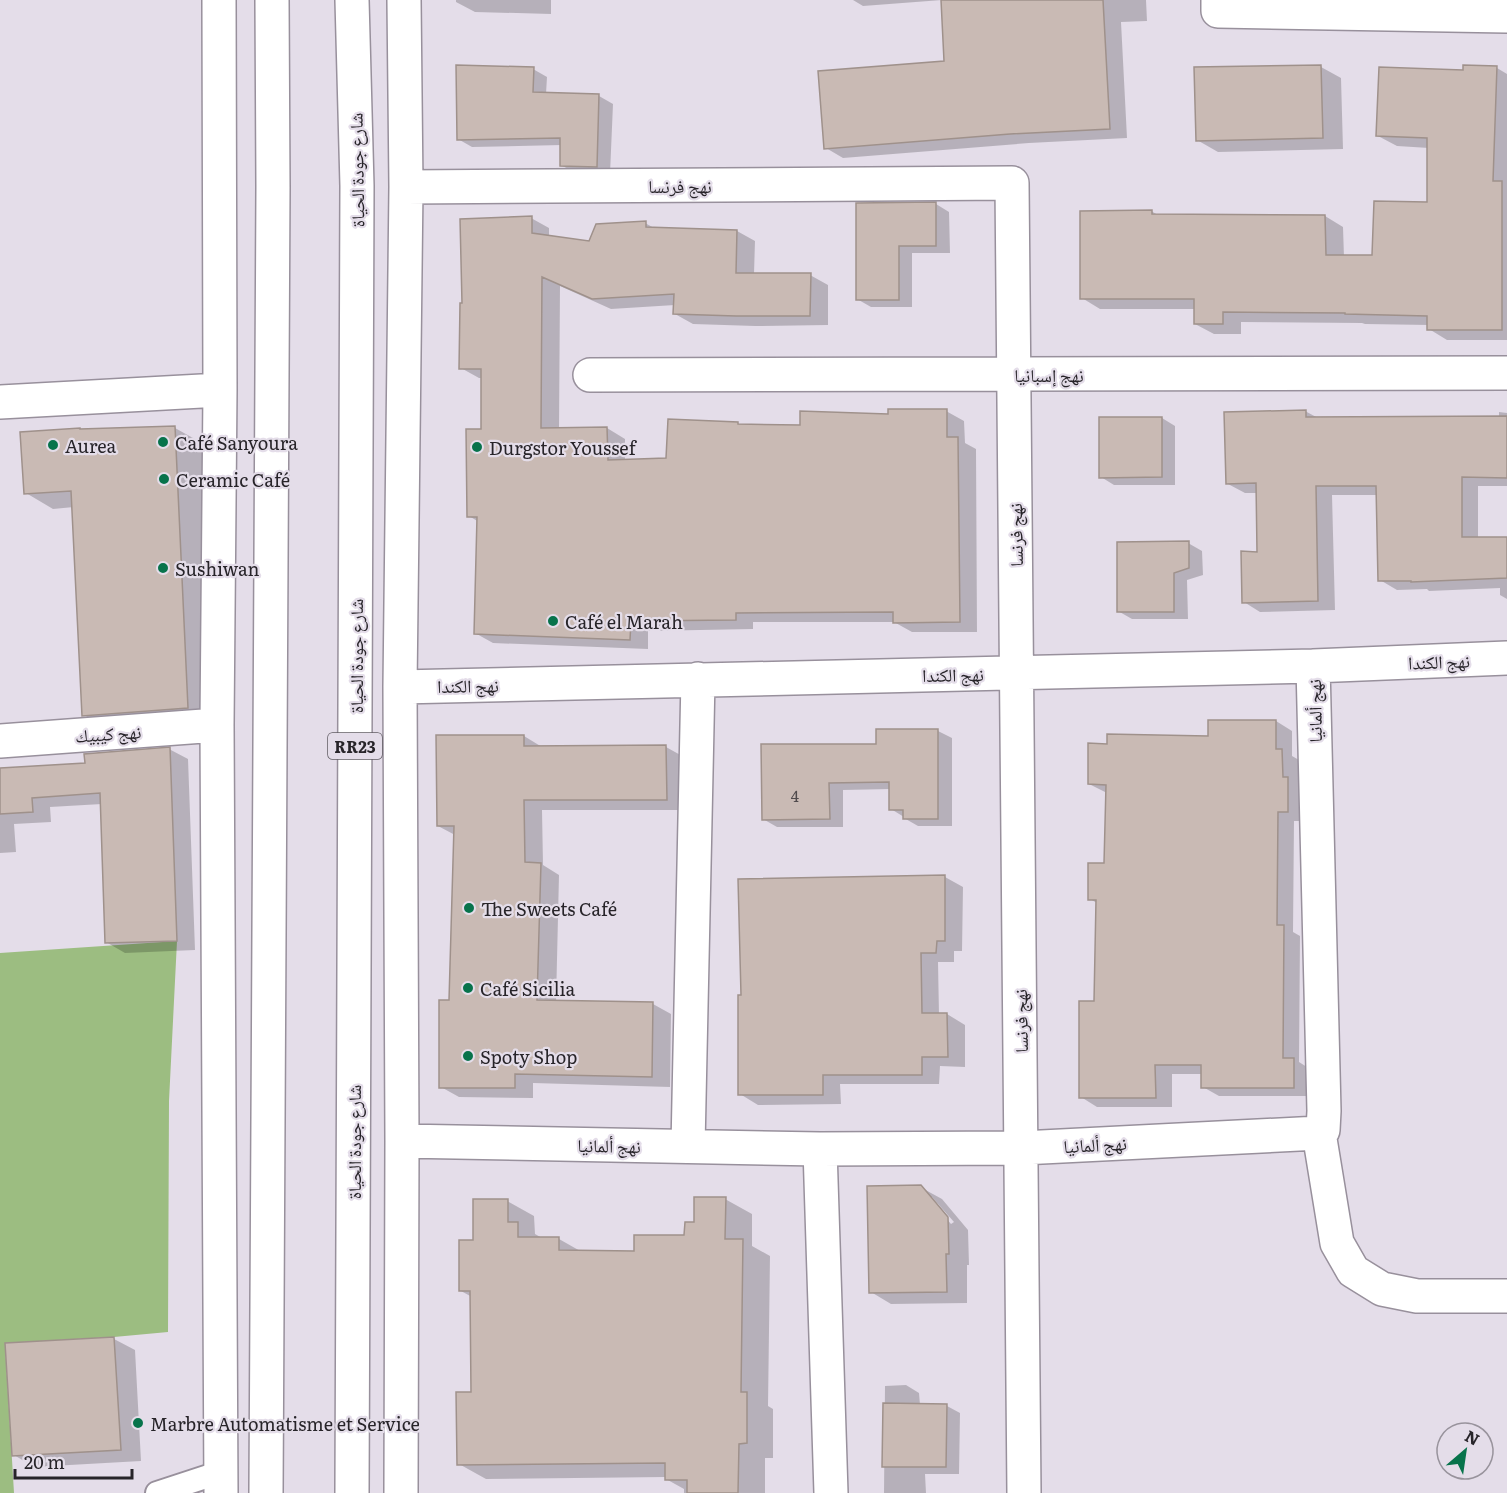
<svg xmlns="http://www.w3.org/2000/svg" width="1507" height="1493" font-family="Literata,'Noto Naskh Arabic',serif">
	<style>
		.green { fill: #9cbd81 }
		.shadow { fill: #0003; fill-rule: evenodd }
		.building { fill: #c9bab4; stroke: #9f918b; stroke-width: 1.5 }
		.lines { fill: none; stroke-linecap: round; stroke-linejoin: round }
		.lane-casing { stroke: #98909c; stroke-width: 26 }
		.street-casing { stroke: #98909c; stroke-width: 36 }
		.highway-casing { stroke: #98909c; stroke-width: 36 }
		.lane { stroke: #fff; stroke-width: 22 }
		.street { stroke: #fff; stroke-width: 33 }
		.highway { stroke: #fff; stroke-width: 33 }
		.poi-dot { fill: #07734b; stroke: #e4dde9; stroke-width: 2 }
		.labels { text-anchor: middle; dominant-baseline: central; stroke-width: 4.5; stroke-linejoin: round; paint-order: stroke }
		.number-label { font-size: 15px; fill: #504a4c }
		.shield { fill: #e4dde9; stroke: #605c63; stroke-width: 1.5 }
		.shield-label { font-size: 16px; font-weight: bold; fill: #272429 }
		.street-label { font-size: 18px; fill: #272429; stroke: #e4dde9 }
		.poi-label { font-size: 18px; fill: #272429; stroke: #e4dde9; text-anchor: start }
	</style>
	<rect width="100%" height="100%" fill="#e4dde9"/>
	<!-- green -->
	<path class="green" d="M177,941L169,1101L168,1332L114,1337L5,1343L14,1493H0V953Z"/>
	<!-- shadow -->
	<path class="shadow" d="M456,0H551V14L475,12L456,2Z
		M853,0H942L863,6Z
		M942,0H1146L1147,21L1121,22L1127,138L1029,143L843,158L826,148L946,62Z
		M1321,67L1341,78L1343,149L1218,152L1197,140Z
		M1497,68L1507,74V340H1447L1429,329V325L1365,324L1362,323L1241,322V334H1214L1195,324V309H1100L1082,298L1151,211L1158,215L1325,216L1343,227L1344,257H1374L1429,204V148L1397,146L1378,136L1464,72Z
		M533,69L547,77L546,94L599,96L613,104L610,174L575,173L561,165L562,145L472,147L458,139Z
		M857,204H936L949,212L950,253H912V307H871L857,299Z
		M531,218L549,228V237L589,242L645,223L656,229L737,231L755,241L754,274L810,275L828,285V325L755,326L693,324L675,314V305L611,309L560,286L559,429L607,428L625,439V461L667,460L737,423L740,425L802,427L889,415L946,411L964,421L965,443L976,449L977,632H912L894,622H753V629L648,631V649L493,643L475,633L479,522L469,516L482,430L483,378H479L461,368Z
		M1305,411L1318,418H1499V412L1507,413V486H1478V538H1507V599L1500,595V588L1429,591L1427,589L1397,590L1380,580L1378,495H1332L1335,610L1260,612L1244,602L1258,553L1257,493H1245L1228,484Z
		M1162,418L1175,426V485H1114L1101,477Z
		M175,428L202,443L214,723L111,731L84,715L74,507L53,509L26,493Z
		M1188,543L1202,551L1203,575L1187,580L1188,619H1132L1118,611Z
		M1276,721L1292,731V756L1299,760V785L1304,788V821H1294L1293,932L1300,936L1299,1062L1310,1069L1311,1096H1219L1203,1087V1074H1172V1107H1097L1081,1097L1096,1002L1097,903L1090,899L1105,865L1107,793L1089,784L1108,746L1210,738Z
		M938,731L952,738V826H918L904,818V817L891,809V789L843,790V827H777L763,819L878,745Z
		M524,736L542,747H666L684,757L685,810H542L543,865L559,875L556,1002L653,1004L671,1014L670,1087L533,1083V1098L459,1097L441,1087L451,1002L455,835L438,826Z
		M169,749L188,759L195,950L125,953L106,942L102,804L50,807L51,822L14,824L16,852L0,853V769L86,764Z
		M945,877L963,887L962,951H954V962H938L939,1015L947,1014L965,1025V1067L940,1066L939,1084H840L841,1104L758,1105L740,1094Z
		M920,1187L942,1199L968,1230L969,1265H967V1303L891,1304L871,1292ZM928,1197H932L954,1222L951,1224Z
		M725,1199L752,1214V1246L770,1256L768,1406L773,1409V1458H765V1493H684V1489L666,1479V1477L486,1479L459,1464L473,1394L472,1297L461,1291L475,1241L507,1201L534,1216L535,1234L542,1238L559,1239L582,1252H635L686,1237L696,1224Z
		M114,1339L135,1350L141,1461L34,1467L14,1455Z
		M906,1385L919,1393L920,1405L947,1406L960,1413L959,1474H925L926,1493H884L885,1386Z"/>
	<!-- building -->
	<path class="building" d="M941,0H1103L1110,129L1010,134L824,149L818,71L944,61Z
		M456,65L534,67L533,92L599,94L597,167L560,166V138L457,140Z
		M1321,65L1323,138L1196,141L1194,67Z
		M1463,65L1497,66L1493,181H1502V330H1427V316L1345,314V313L1223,312V324H1194V299H1080V211L1152,210V214L1325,215L1326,255H1372L1374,201L1427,202V138L1376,136L1379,67L1463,70Z
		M936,202V246H899V300H856V203Z
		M532,216V233L589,241L596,224L646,221V227L737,230L736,273H811L810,316H736L673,314L674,294L592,299L542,277L541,428L607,427L608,460L666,458L668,419L738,422V424L800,425V411L888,414V409H947V437H958L960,622L893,623V612L736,613V620L631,621L630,640L474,634L477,517H467L466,429H481V369H459L460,303H462L460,219Z
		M1306,410V417L1507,416V478L1462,477V537H1507V578L1411,582V581H1378L1376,486H1316L1318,601L1242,603L1241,551L1257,552L1256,483L1226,484L1224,412Z
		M1099,417H1162V477L1099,478Z
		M175,426L188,708L82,716L71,491L24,494L20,432L80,428V429Z
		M1189,541V568L1174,573V612H1117V542Z
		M1208,720H1276V749H1282L1283,777H1288V812H1278L1277,925H1284L1283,1058H1294V1088H1201V1065H1155L1156,1098H1079V1001H1094L1096,900H1088V863H1104L1106,785L1088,784V743L1107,744V734L1208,736Z
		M876,729H938V819H903V810H889V782L829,783L830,819L762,820L761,744H876Z
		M436,735H524V746L666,745L667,800H524L525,862L541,863L537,1000L653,1002L652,1077L515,1074V1088H439V1000H449L454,826H437Z
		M170,747L177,941L105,943L100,793L32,798L33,812L0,814V768L85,763L84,754Z
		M945,875V941H937L936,953H921L922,1013H947L948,1057H922V1075H823V1095H738V995H741L738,879Z
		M921,1185L948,1217L949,1254H946L947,1292L869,1293L867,1186Z
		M694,1197H726L725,1239H743L741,1392H747V1443L739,1444L738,1493H687V1480H665V1463L457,1465L456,1392H471L470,1291H459V1240H473V1199H508V1222H518V1237H559V1250L634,1251V1235H684L685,1222H694Z
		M114,1337L121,1450L12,1456L5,1343Z
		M883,1403L947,1404L946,1467H882Z"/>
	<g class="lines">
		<!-- lane casing -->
		<g class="lane-casing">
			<path id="lane" d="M157,1493L221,1472"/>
		</g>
		<!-- street casing -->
		<g class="street-casing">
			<path id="street" d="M219,0L220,390L217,725L221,1493
				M1218,0V11L1507,16
				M406,187L1012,183L1024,1493
				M590,375L1507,373
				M0,402L220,390
				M1313,666L1324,1111L1323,1130L1319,1133
				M400,687L1313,666L1507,658
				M0,741L217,725
				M1319,1133L1337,1243L1353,1271L1382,1289L1417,1296H1507
				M402,1141L820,1149L1022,1148L1319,1133
				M688,1146L698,679
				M820,1149L831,1493
				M401,1493L402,1141L400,687L406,187L404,0"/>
		</g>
		<!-- highway casing -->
		<g class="highway-casing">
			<path id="highway" d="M352,0L357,186L352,1493
				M266,1493L273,187L272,0"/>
		</g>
		<!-- lane -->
		<use href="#lane" class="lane"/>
		<!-- street -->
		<use href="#street" class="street"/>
		<!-- highway -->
		<use href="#highway" class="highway"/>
	</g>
	<!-- markers -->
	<g class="poi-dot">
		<circle cx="163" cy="442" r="6"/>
		<circle cx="53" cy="445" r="6"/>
		<circle cx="477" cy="447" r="6"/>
		<circle cx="164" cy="479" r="6"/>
		<circle cx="163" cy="568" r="6"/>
		<circle cx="553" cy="621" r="6"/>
		<circle cx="469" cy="908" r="6"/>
		<circle cx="468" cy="988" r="6"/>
		<circle cx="468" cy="1056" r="6"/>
		<circle cx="138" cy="1423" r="6"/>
	</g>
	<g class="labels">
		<!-- number labels -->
		<g class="number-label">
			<text x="795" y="795">4</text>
		</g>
		<!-- shield labels -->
		<rect class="shield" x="328" y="733" width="54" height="26" rx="4.5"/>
		<g class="shield-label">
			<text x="355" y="746">RR23</text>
		</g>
		<!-- street labels -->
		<g class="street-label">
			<text transform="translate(356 170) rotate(-91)">شارع جودة الحياة</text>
			<text x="680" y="185">نهج فرنسا</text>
			<text x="1049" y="374">نهج إسبانيا</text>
			<text transform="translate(1015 535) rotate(-91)">نهج فرنسا</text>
			<text transform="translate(355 656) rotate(-90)">شارع جودة الحياة</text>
			<text transform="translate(1439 661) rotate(-2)">نهج الكندا</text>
			<text transform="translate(953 674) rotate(-1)">نهج الكندا</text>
			<text transform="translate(468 685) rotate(-1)">نهج الكندا</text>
			<text transform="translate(1314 711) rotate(-91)">نهج ألمانيا</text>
			<text transform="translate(108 733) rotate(-4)">نهج كيبيك</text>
			<text transform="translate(1020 1021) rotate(-91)">نهج فرنسا</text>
			<text transform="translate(353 1142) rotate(-90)">شارع جودة الحياة</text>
			<text transform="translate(1095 1144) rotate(-3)">نهج ألمانيا</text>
			<text transform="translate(609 1145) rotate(1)">نهج ألمانيا</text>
		</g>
		<!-- poi labels -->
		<g class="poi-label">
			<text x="175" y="442">Café Sanyoura</text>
			<text x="65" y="445">Aurea</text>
			<text x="489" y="447">Durgstor Youssef</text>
			<text x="176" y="479">Ceramic Café</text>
			<text x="175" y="568">Sushiwan</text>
			<text x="565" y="621">Café el Marah</text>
			<text x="481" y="908">The Sweets Café</text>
			<text x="480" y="988">Café Sicilia</text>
			<text x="480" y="1056">Spoty Shop</text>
			<text x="150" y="1423">Marbre Automatisme et Service</text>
		</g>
	</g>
	<!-- north arrow -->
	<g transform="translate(1465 1451) rotate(29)"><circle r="28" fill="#e4dde9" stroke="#98939c" stroke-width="1.5"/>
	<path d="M0-4.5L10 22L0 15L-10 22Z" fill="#07734b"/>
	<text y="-9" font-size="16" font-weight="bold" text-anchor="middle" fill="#272429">N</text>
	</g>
	<!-- scale -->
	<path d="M15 1469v9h117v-9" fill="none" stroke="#272429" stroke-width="3"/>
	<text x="24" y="1469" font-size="18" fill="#272429" stroke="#e4dde9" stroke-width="4.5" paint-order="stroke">20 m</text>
</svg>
